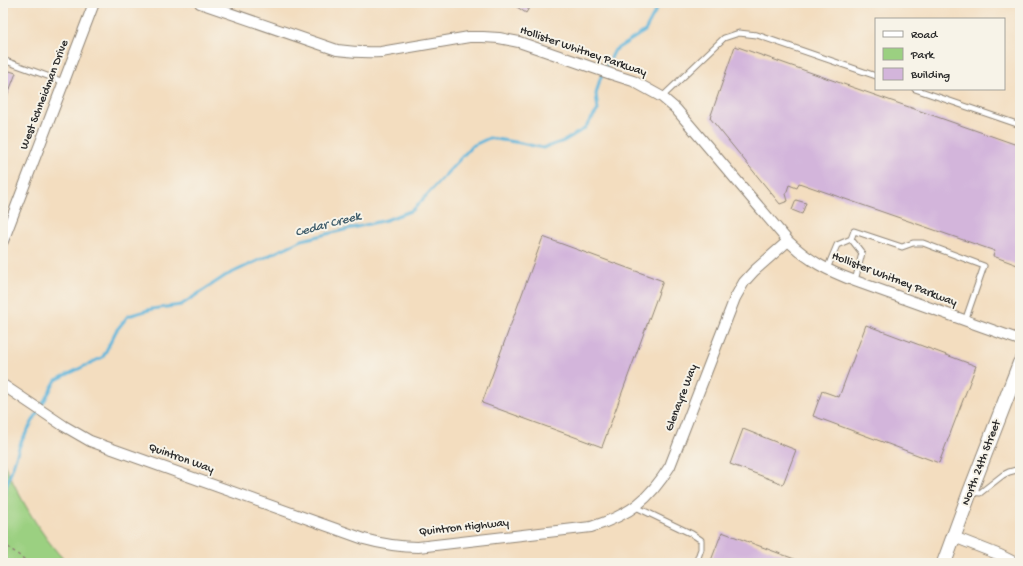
<svg xmlns="http://www.w3.org/2000/svg" width="1023" height="566" font-family="'Gochi Hand',sans-serif">
	<style>
		.green { fill: #9bd081; stroke: #637e56 }
		.lines { fill: none; stroke-linecap: round; stroke-linejoin: round }
		.stream { stroke: #5eb5db; stroke-width: 3 }
		.building { fill: #d3b5db }
		.service-casing { stroke: #8f8475; stroke-width: 7 }
		.minor-casing { stroke: #8f8475; stroke-width: 12 }
		.secondary-casing { stroke: #8f8475; stroke-width: 16 }
		.path { stroke: #8f8475; stroke-width: 1.5; stroke-dasharray: 3 3; stroke-linecap: butt }
		.service { stroke: #fff; stroke-width: 5 }
		.minor { stroke: #fff; stroke-width: 10 }
		.secondary { stroke: #fff; stroke-width: 14 }
		.labels { text-anchor: middle; dominant-baseline: central; stroke-width: 4; stroke-linejoin: round; paint-order: stroke }
		.street-label { font-size: 12px; fill: #2b2b2b; stroke: #f7f3e8 }
		.water-label { font-size: 13px; font-style: italic; fill: #3d5b69; stroke: #f7f3e8 }
	</style>
	<rect width="100%" height="100%" fill="#f7f3e8"/>
	<filter id="ink" filterUnits="userSpaceOnUse"><feTurbulence type="fractalNoise" baseFrequency=".025" numOctaves="2"/><feDisplacementMap in="SourceGraphic" scale="8" xChannelSelector="R" yChannelSelector="G"/><feConvolveMatrix kernelMatrix="1 2 1 2 8 2 1 2 1" color-interpolation-filters="sRGB"/></filter>
	<filter id="wash" filterUnits="userSpaceOnUse"><feTurbulence type="fractalNoise" baseFrequency=".012" numOctaves="4" result="noise"/><feDisplacementMap in="SourceGraphic" scale="16" xChannelSelector="R" yChannelSelector="G"/><feGaussianBlur stdDeviation="0.9" result="paint"/><feColorMatrix in="noise" values="0 0 0 0 0 0 0 0 0 0 0 0 0 0 0 0 0 1.4 0 .05"/><feComposite in="paint" operator="in"/></filter>
	<g filter="url(#wash)">
		<rect width="100%" height="100%" fill="#f3ddbf"/>
		<!-- green -->
		<path class="green" d="M3,462C20,497 39,534 67,563H3Z"/>
		<g class="lines">
			<!-- stream -->
			<path class="stream" d="M3,493L6,487L21,442L56,380L103,357L116,331L128,316L152,309L181,305L225,276L302,240L386,220L413,210L472,146L489,138L521,143L543,148L564,141L584,129L598,110L596,94L600,79L615,50L645,31L660,3
				M3,504L6,490"/>
		</g>
		<g id="blocks">
			<!-- building -->
			<path class="building" d="M511,3H532L526,13Z
				M735,46L1020,146V266L993,256L995,251L799,183L797,188L789,185L786,194L788,201L780,204L710,118Z
				M3,69L16,73L3,107Z
				M796,200L806,203L802,214L792,210Z
				M543,237L663,281L602,447L482,403Z
				M866,325L976,366L939,463L813,416L822,391L839,397Z
				M743,429L796,450L783,484L730,464Z
				M722,532L805,563H710Z"/>
		</g>
	</g>
	<g filter="url(#ink)">
		<use href="#blocks" fill-opacity="0" stroke="#8f8475" stroke-width="1"/>
		<g class="lines">
			<!-- service casing -->
			<g class="service-casing">
				<path id="service" d="M3,60L64,82
					M915,89L1020,125
					M662,97L724,38L739,33L757,35L876,76
					M851,239L862,253L855,281
					M827,269L837,245L851,239L854,231L902,247L913,243H923L984,266L965,321
					M971,492L980,493L1003,475L1009,472L1020,469
					M636,507L692,534L701,540V549L696,563
					M997,563L1000,555"/>
			</g>
			<!-- minor casing -->
			<g class="minor-casing">
				<path id="minor" d="M200,3L337,50C352,52 365,53 381,52L469,37H483L499,38L519,42L611,74L633,81L662,97L676,109L788,241C809,261 828,271 855,281L1020,340
					M3,241L94,3
					M3,385L64,426L90,441L364,539C382,544 400,547 418,547L591,527C630,515 649,500 670,466L735,298L744,282L754,271L788,241
					M954,537L1000,555L1016,563"/>
			</g>
			<!-- secondary casing -->
			<g class="secondary-casing">
				<path id="secondary" d="M944,563L970,492L1020,363"/>
			</g>
			<!-- path -->
			<path class="path" d="M3,543L29,563"/>
			<!-- service -->
			<use href="#service" class="service"/>
			<!-- minor -->
			<use href="#minor" class="minor"/>
			<!-- secondary -->
			<use href="#secondary" class="secondary"/>
		</g>
	</g>
	<g class="labels">
		<!-- street labels -->
		<g class="street-label">
			<text transform="translate(583 52) rotate(19)">Hollister Whitney Parkway</text>
			<text transform="translate(45 95) rotate(-69)">West Schneidman Drive</text>
			<text transform="translate(894 280) rotate(21)">Hollister Whitney Parkway</text>
			<text transform="translate(682 398) rotate(-69)">Glenayre Way</text>
			<text transform="translate(181 459) rotate(20)">Quintron Way</text>
			<text transform="translate(982 463) rotate(-69)">North 24th Street</text>
			<text transform="translate(464 528) rotate(-6)">Quintron Highway</text>
		</g>
		<!-- water labels -->
		<g class="water-label">
			<text transform="translate(328 225) rotate(-15)">Cedar Creek</text>
		</g>
	</g>
	<!-- margin -->
	<rect width="1023" height="566" fill="none" stroke="#f7f3e8" stroke-width="16"/>
	<!-- legend -->
	<rect x="875" y="18" width="130" height="72" fill="#f7f3e8" stroke="#a5a39c"/>
	<rect x="883" y="31" width="20" height="6" fill="#ffffff" stroke="#a5a39c"/>
	<text x="911" y="38" font-size="12" fill="#2b2b2b">Road</text>
	<rect x="883" y="48" width="20" height="12" fill="#9bd081" stroke="#a5a39c"/>
	<text x="911" y="58" font-size="12" fill="#2b2b2b">Park</text>
	<rect x="883" y="68" width="20" height="12" fill="#d3b5db" stroke="#a5a39c"/>
	<text x="911" y="78" font-size="12" fill="#2b2b2b">Building</text>
</svg>
